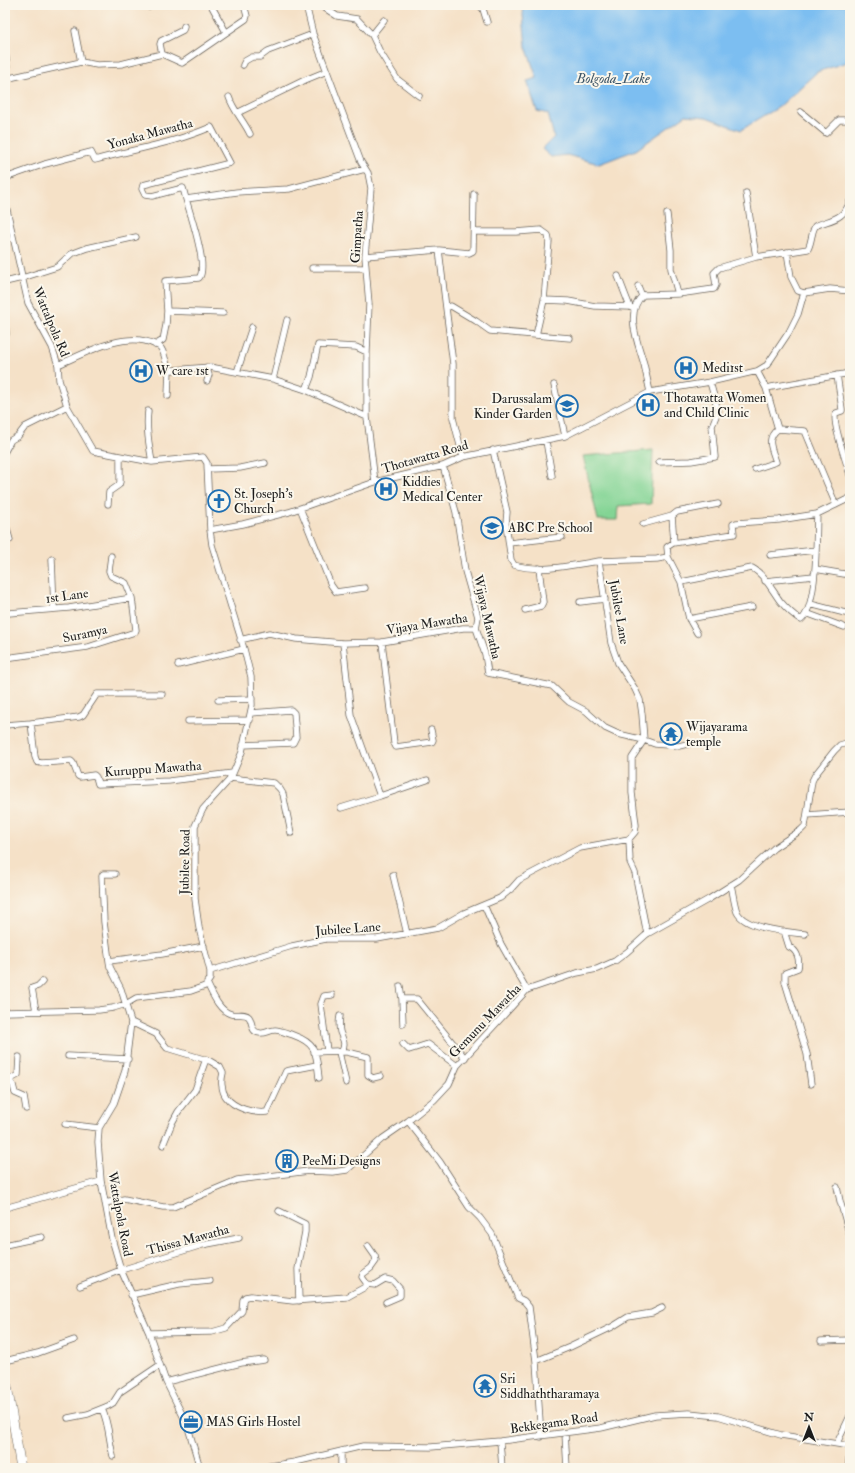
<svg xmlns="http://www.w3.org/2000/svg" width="855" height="1473" font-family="'IM FELL Double Pica',serif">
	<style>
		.green { fill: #83d494; stroke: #507858 }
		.water { fill: #7bbef1; stroke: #4c6d86 }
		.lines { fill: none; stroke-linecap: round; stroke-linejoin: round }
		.minor-casing { stroke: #686158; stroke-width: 7 }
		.trunk-casing { stroke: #686158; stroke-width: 10 }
		.minor { stroke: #fff; stroke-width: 5.5 }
		.trunk { stroke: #fff; stroke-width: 9 }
		.labels { text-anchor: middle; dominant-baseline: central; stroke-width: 4; stroke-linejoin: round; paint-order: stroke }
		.street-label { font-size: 13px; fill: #1c1c1c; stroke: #fbf7ec }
		.poi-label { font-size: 13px; fill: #1c1c1c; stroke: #fbf7ec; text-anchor: start }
		.water-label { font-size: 14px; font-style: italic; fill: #3d5567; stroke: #fbf7ec }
	</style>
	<rect width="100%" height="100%" fill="#fbf7ec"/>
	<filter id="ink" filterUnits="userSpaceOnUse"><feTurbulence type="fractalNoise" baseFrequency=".025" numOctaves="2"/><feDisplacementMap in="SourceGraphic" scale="8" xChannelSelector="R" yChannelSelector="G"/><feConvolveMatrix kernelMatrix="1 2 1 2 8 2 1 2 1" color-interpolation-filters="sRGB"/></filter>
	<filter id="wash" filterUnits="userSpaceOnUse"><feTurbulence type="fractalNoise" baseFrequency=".012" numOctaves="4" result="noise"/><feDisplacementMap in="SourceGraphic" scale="16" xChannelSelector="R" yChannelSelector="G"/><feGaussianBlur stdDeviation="0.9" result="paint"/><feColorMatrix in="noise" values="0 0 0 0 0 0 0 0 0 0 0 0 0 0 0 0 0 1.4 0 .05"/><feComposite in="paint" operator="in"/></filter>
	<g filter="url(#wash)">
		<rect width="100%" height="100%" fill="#f5e1c7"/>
		<!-- green -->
		<path class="green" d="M653,450L651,504L618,506L617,520H598L583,456Z"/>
		<!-- water -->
		<path class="water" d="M522,5H850V61L817,72L779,107L741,130L706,117L686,115L636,150L599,164L567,155L551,157L542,149L554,137L548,114L537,111L527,81L537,78L526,47Z"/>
	</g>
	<g filter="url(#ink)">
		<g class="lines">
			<!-- minor casing -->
			<g class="minor-casing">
				<path id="minor" d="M147,5L149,7L154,5
					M211,5L226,32
					M306,5L313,34L361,162L368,173L371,188L365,256L369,304L367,352V417L375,482
					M320,5L337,16L357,19L372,35L380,52L397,79L419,96
					M479,5L483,9L487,22
					M75,31L81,62
					M372,35L384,20
					M5,50L8,78
					M162,54L182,63L246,19L247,16L244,5
					M243,65L245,61L252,57H260L268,51L313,34
					M5,79L81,62L97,65L121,64L162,54L160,44L161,41L183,30L184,26
					M229,97C233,110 244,121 250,134
					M801,112L826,133L839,120H850
					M237,113L305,80L327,71
					M5,178L45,164L91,152L95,160C134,149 175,143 211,127L230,163L143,185L142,189L145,195L152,196L183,188L186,199
					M746,193L756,257
					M5,201L28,303L52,347L58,365L59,380L67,406L93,451L152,462L203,457L207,463L210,530L243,524L289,512L375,482L443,466L463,457L565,436L650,392L710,382L757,371L767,365L789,332L798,314L804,293L830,289L850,291
					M667,214L671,250V269L678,294
					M474,232H516L541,230L548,235L549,241L544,300L536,335
					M439,250L446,308
					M787,252L791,277L798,291L804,293
					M365,256L439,250L469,253L473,251L474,194
					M312,268H365
					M618,276L630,307
					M5,282L22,278L57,267L71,254L87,248L136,237
					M638,286L642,296
					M544,300L568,301L595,306L630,307L634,309
					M167,311L223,313
					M5,320L6,334
					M155,345L163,340L166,325L167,311L165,281L199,278C209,267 190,214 186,199L237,192L289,189L365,169
					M58,365C85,353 126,330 154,344C156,345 159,346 160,347C165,352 165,363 169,369L173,370L210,367L273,379L306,390L367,417
					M206,367L209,375L207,381
					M757,371L766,388L778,429L805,431L836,505
					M237,372L252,327
					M837,375L842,409V411L836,413C831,420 847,464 850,475
					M273,379L287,320
					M554,385L565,436
					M766,388L850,373
					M306,390L311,377L318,345L356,347L367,352
					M650,392C648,383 646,373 644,364C638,343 624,312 643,295L678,294L714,289L716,285L714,273L719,268L756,257L808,249C812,241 811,234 815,226C831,219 844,220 850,201
					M168,396L169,369
					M148,411C146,428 149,445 152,462
					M546,441L552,476
					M5,451L11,440L18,436L25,427L67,406
					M463,457L453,418V364L446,308L451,306L476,321L490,331L570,338
					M659,462L691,461L715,457L712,426L718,411L710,382
					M443,466L456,512L465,571L478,617L476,628L485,654L488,673L552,686L569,702L586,711L605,728L618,734L644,740L655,744L679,746L691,743
					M208,469L240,468L265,463
					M755,469L776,462C772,449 765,439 778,429
					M108,504L109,492L119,485L120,482V456
					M300,508L331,585L336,592L365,588
					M672,516L674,543
					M5,522L10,540
					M643,524L672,516L677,512L718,504
					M509,543L562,537
					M770,555L816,550
					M668,557L681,582L689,619L697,633
					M52,559L54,609
					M599,561L657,559L668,557L667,547L673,543L734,534L733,524L736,523L779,520L817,514L850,498
					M815,569L850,575
					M765,581L814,576
					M681,582L752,568C764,574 772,590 780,601C786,608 793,615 801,620C818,607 816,536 817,514
					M580,602L605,599
					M810,604L845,613
					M525,610L541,606L543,602L539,568
					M5,612L9,613L69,608L132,598
					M806,613L844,627
					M689,619L752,607
					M240,640L269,633L296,639L343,643L382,642L394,743L396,747L432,742L433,740L431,730
					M382,642L463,628H476
					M5,658L88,647L135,632L136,630L132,598L126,583L111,576L109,571L111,556
					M178,665L244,649
					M218,700L252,699
					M188,721L250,720
					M31,723L79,717L83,715L97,694H162
					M5,725L31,723L35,757L37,762L41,763L71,761L73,763L78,776L80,777L94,775L96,777L98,784L169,781L233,773
					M243,745L293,743L296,737L294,713L291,710L251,713
					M230,778L274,783L280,789L283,794L291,833
					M380,796L427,780
					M341,808L380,796L351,715L343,643
					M807,815L850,812
					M629,839L630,862L635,873L647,934
					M115,874H103L102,876L104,922L109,961L110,967L121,989L131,1022L125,1071L114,1103L99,1128L98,1142L101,1181L112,1239L121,1270L149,1333L166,1382L187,1424L200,1468
					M393,875L407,934
					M731,885C733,893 734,904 737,912C745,929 788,932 805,934
					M484,905L501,944L527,990
					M784,931L789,947C797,950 800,959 798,968L785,973V982L807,1054L811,1084
					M109,961L162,954L204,946
					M210,971L292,946L326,939H377L438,928L464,913L500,898L511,889L519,880L580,848L629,839L635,832L636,825L632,793V758L644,740L642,714L640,700L635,689L618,663L611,643L599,561C572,565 541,573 514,565L511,560L506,524L507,512L493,450
					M207,983C212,993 219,1011 231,1014C236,1016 245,1012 249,1017C253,1022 250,1032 260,1033C265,1034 270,1030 275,1030C280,1030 287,1033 293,1035C318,1044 316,1054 319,1078
					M400,986L402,999H417L465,1058
					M402,999L403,1024
					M36,1011L32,988L38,986L42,982
					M5,1012L99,1010L113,1008L126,1004L136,998L191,991L205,986L210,979V971L199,928L195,899V826L203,809L231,778L242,752L252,705L251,677L244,649L212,545L210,530
					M131,1022L156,1034L167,1048L210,1061L220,1067L223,1073C221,1080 221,1090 226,1097C234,1108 254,1114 267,1112L286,1071L317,1065
					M403,1044L409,1050L428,1044L457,1066
					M327,1051L321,1004L324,996L332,995
					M314,1052L336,1051L339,1052L346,1083
					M339,1052H347L368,1057V1075L373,1078L381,1076
					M339,1052L342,1051C346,1043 343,1040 340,1032C339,1027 339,1021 340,1016
					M68,1056L128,1059
					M9,1080L13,1085L15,1093L24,1097L26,1109
					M5,1081L9,1080L18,1075L19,1057
					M408,1121L440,1162L469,1207L480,1218L492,1234L518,1298L524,1301L529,1307L536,1361L541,1437
					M65,1124L99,1128
					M163,1145L172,1123L178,1112L195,1090L206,1059
					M837,1187L840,1201L850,1236
					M105,1203L124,1199L163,1207H173L237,1180L309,1171L333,1172L347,1170L382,1139L408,1121L434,1100L449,1084L457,1066L527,990L577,973L597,969L615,961L627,952L647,934L709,899L739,880L774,848L801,830L805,826L812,781L815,775L834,751L840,745L850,742
					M5,1208L101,1181
					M279,1211L305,1224V1232L298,1269L299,1301
					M5,1245L42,1237
					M367,1284L375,1285L385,1279L393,1281L400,1289V1296L386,1302
					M80,1286L121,1270L202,1245L239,1238
					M131,1295L179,1284L210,1281
					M149,1333L212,1332L226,1328L242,1311L243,1300L245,1297L251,1296L293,1301L347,1297L365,1287L367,1284L362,1277L363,1274L371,1268L376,1261L375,1256L368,1246
					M821,1341L850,1340
					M5,1361L38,1353L74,1340
					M536,1361L570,1347L612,1327L628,1317L652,1313L662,1308
					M166,1382L241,1363L264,1360
					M102,1409C109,1424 109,1440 113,1456
					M68,1418L88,1414L108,1406L113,1403L120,1392L160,1365
					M565,1433L567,1468
					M500,1441L502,1468
					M837,1443L850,1416
					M295,1462L296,1468
					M258,1468L295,1462L363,1446L431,1447L500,1441L601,1428L655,1415L689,1413L718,1416L781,1435L850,1446
					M341,1468V1451
					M848,1468L850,1452"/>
			</g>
			<!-- trunk casing -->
			<g class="trunk-casing">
				<path id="trunk" d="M5,1374L21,1468"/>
			</g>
			<!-- minor -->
			<use href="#minor" class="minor"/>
			<!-- trunk -->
			<use href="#trunk" class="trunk"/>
		</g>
	</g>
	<!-- icons -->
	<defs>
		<g id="hospital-ring" transform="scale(1.15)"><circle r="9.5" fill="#fbf7ec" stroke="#1f6fb2" stroke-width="1.5"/><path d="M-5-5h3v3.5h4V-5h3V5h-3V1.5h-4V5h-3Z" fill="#1f6fb2"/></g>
		<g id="school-ring" transform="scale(1.15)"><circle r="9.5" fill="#fbf7ec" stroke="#1f6fb2" stroke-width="1.5"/><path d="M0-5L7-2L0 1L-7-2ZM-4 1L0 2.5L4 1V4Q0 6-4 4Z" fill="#1f6fb2"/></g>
		<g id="church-ring" transform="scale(1.15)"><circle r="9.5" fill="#fbf7ec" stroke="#1f6fb2" stroke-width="1.5"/><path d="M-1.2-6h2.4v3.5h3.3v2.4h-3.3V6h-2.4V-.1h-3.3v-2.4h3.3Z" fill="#1f6fb2"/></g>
		<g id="temple-ring" transform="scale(1.15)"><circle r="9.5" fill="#fbf7ec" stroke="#1f6fb2" stroke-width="1.5"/><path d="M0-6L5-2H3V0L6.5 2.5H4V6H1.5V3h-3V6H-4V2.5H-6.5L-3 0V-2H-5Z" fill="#1f6fb2"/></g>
		<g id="building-ring" transform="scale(1.15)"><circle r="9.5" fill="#fbf7ec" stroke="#1f6fb2" stroke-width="1.5"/><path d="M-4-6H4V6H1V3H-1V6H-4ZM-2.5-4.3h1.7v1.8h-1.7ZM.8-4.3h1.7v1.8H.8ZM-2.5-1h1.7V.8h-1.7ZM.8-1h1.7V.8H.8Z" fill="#1f6fb2"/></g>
		<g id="office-ring" transform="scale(1.15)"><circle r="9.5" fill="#fbf7ec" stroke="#1f6fb2" stroke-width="1.5"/><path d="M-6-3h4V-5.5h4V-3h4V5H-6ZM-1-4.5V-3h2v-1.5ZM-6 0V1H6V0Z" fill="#1f6fb2"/></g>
	</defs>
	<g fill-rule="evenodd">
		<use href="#hospital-ring" x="686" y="368"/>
		<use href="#hospital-ring" x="141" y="371"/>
		<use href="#hospital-ring" x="648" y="405"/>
		<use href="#school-ring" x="567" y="406"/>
		<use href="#hospital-ring" x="386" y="489"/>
		<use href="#church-ring" x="219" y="501"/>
		<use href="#school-ring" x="492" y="528"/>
		<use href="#temple-ring" x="671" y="734"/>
		<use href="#building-ring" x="287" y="1161"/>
		<use href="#temple-ring" x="485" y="1386"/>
		<use href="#office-ring" x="191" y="1422"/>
	</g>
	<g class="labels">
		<!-- street labels -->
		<g class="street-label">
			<text transform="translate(150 134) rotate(-15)">Yonaka Mawatha</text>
			<text transform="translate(357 237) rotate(-86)">Gimpatha</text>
			<text transform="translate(51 322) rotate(67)">Wattalpola Rd</text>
			<text transform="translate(425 457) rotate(-16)">Thotawatta Road</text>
			<text transform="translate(67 596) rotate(-8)">1st Lane</text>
			<text transform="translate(619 612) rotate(80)">Jubilee Lane</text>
			<text transform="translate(487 617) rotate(77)">Wijaya Mawatha</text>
			<text transform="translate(427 624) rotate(-9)">Vijaya Mawatha</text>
			<text transform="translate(85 634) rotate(-12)">Suramya</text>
			<text transform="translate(153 769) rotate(-4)">Kuruppu Mawatha</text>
			<text transform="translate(185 862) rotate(-89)">Jubilee Road</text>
			<text transform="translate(348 929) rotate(-4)">Jubilee Lane</text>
			<text transform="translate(485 1021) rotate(-46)">Gemunu Mawatha</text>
			<text transform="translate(120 1214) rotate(79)">Wattalpola Road</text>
			<text transform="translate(188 1240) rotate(-15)">Thissa Mawatha</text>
			<text transform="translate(554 1423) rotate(-8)">Bekkegama Road</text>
		</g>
		<!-- poi labels -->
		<g class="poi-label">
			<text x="702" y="368">Medi1st</text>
			<text x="156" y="371">W care 1st</text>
			<text x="664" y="398">Thotawatta Women<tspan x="664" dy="15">and Child Clinic</tspan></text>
			<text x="552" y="399" text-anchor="end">Darussalam<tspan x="552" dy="15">Kinder Garden</tspan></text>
			<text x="402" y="482">Kiddies<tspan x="402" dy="15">Medical Center</tspan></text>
			<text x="234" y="494">St. Joseph's<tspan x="234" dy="15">Church</tspan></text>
			<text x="508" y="528">ABC Pre School</text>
			<text x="686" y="727">Wijayarama<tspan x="686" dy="15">temple</tspan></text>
			<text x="302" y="1161">PeeMi Designs</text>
			<text x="500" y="1379">Sri<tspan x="500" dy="15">Siddhaththaramaya</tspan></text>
			<text x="206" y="1422">MAS Girls Hostel</text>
		</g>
		<!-- water labels -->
		<g class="water-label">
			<text x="613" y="78">Bolgoda_Lake</text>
		</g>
	</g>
	<!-- margin -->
	<rect width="855" height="1473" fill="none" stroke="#fbf7ec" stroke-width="20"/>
	<!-- north arrow -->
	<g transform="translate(809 1427)" stroke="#fbf7ec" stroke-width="3" paint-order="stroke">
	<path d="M0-3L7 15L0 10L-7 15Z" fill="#1c1c1c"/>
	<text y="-6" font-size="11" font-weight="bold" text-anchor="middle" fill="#1c1c1c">N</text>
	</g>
</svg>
